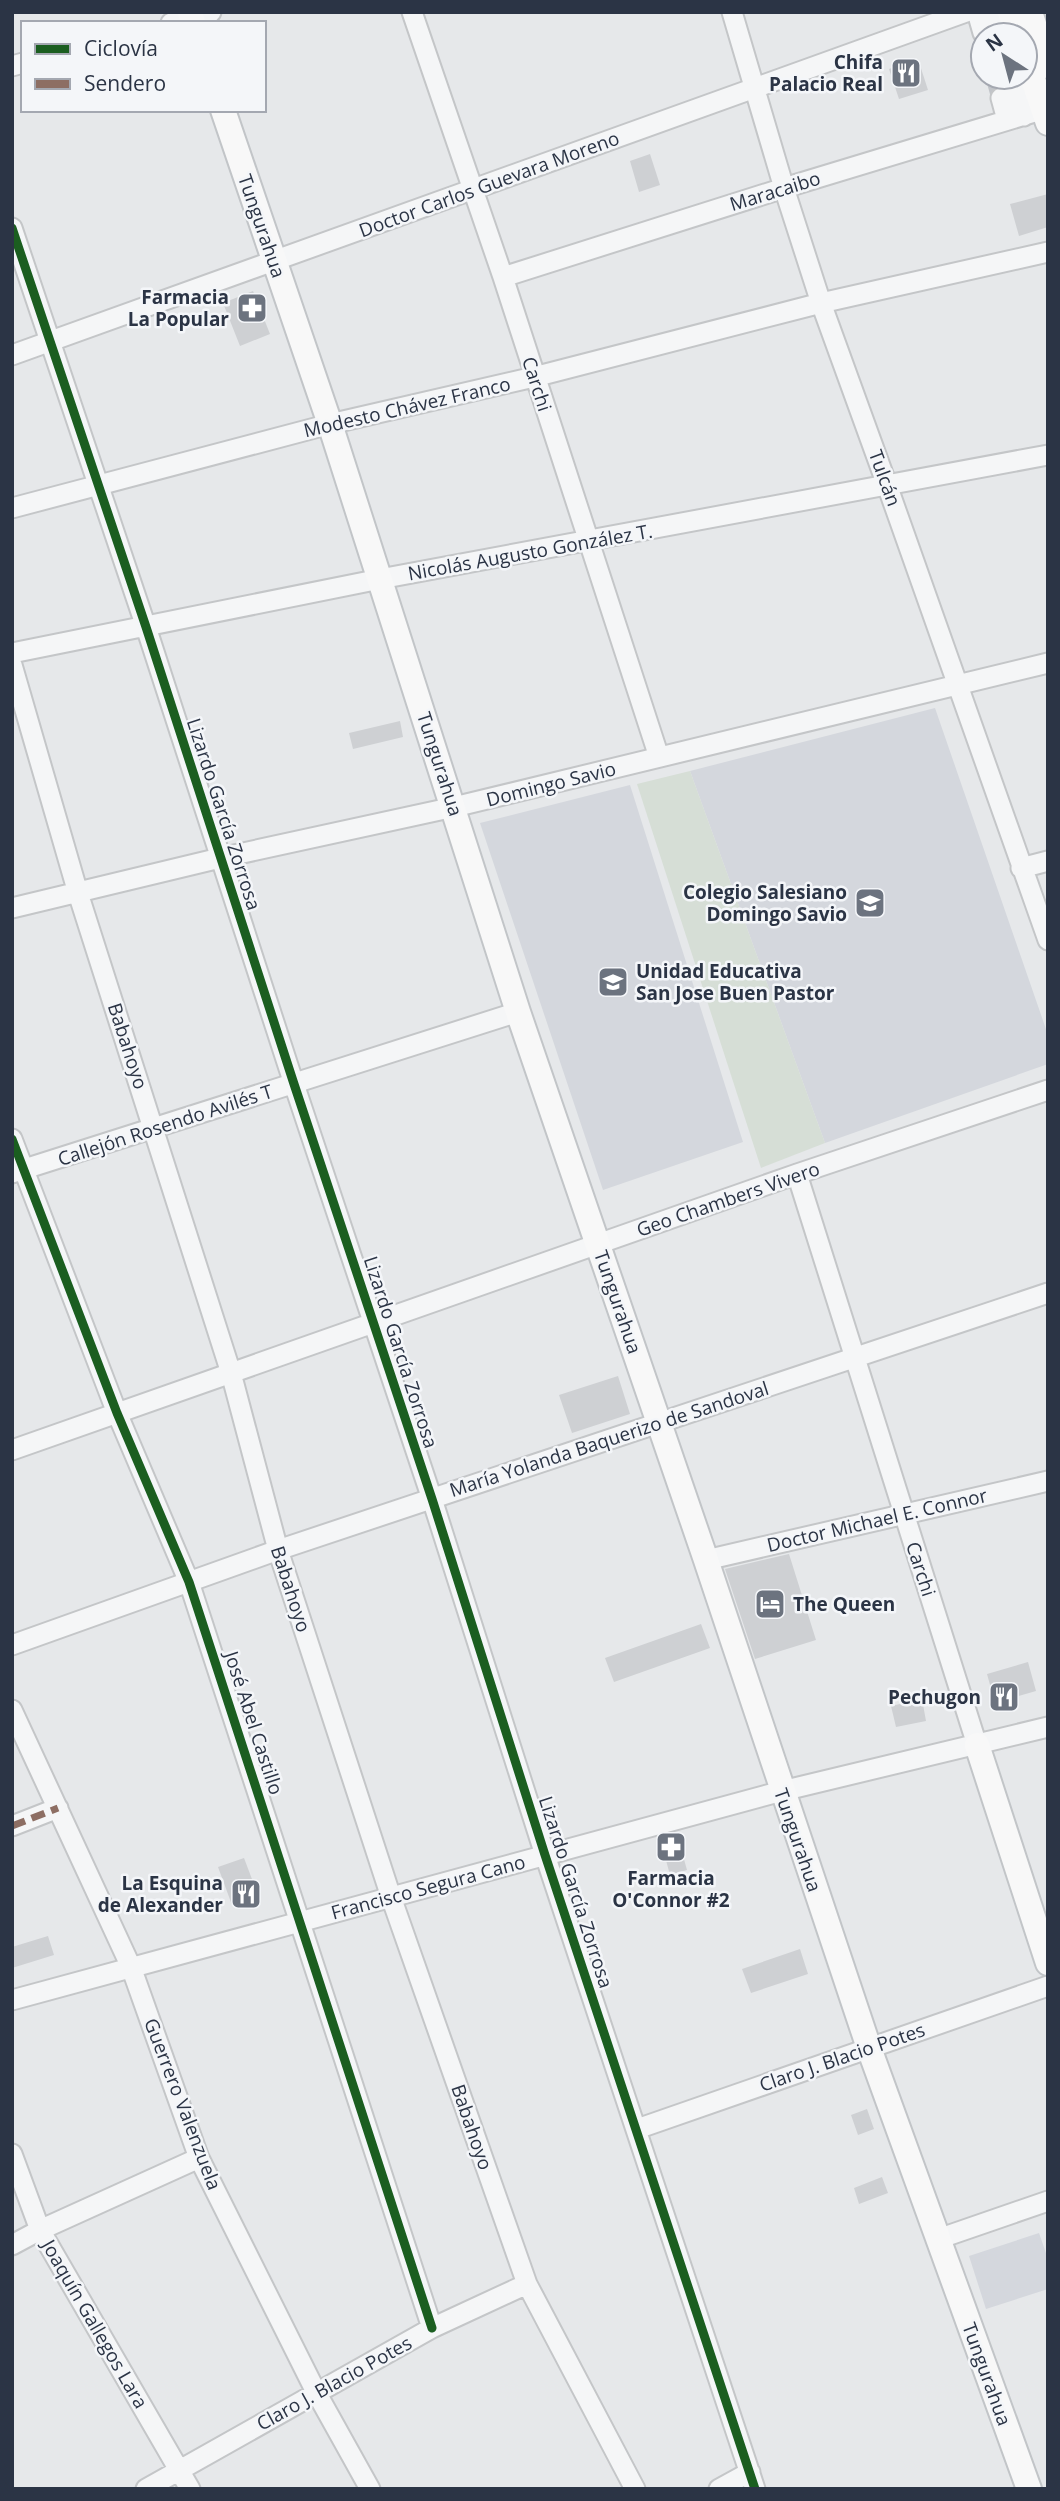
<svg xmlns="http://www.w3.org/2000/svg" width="1060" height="2501" font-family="'Open Sans',sans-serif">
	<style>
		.built { fill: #d4d7dd }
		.green { fill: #d6ded6 }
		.building { fill: #ced0d3 }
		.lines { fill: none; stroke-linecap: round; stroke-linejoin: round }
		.minor-tunnel { stroke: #c1c4c9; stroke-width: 19; stroke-dasharray: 19 10; stroke-linecap: butt }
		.minor-casing { stroke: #c4c6c8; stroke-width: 23 }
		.major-casing { stroke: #c2c5c8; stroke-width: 28 }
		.minor { stroke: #f5f6f7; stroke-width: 19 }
		.major { stroke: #f8f8f8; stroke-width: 24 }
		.quiet { stroke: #8d6e63; stroke-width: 7; stroke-dasharray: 14 7; stroke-linecap: butt }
		.cycleway-casing { stroke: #f4f6f9; stroke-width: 13 }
		.cycleway { stroke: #1b5e20; stroke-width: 9 }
		.labels { text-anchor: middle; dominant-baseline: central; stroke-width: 5; stroke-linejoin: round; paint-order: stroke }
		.poi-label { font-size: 19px; font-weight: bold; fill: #2b3445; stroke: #f4f6f9; text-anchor: end }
		.street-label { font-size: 19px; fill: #2b3445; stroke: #f4f6f9 }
	</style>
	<rect width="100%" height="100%" fill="#e6e8ea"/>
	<!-- built -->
	<path class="built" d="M935,708L1048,1035V1064L825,1143L690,771Z
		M630,785L743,1142L603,1190L480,823Z
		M1039,2233L1048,2259V2289L986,2309L969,2256Z"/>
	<!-- green -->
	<path class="green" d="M690,771L825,1143L761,1168L637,784Z"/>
	<!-- building -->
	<path class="building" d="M918,59L928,90L899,99L889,69Z
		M650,154L660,185L639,192L630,161Z
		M1048,194V227L1019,236L1010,204Z
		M253,291L270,334L240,346L223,303Z
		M400,721L403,737L353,749L349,733Z
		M618,1376L630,1414L572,1433L559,1395Z
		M789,1554L816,1640L755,1659L725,1569Z
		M701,1624L710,1648L614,1682L605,1658Z
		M1028,1662L1036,1691L995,1703L987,1674Z
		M922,1699L926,1721L896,1727L891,1706Z
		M678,1838L687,1870L670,1875L661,1842Z
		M244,1858L258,1895L232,1905L218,1867Z
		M48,1936L54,1955L12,1968V1947Z
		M800,1949L808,1974L751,1993L742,1969Z
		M867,2109L874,2129L858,2135L851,2115Z
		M882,2177L888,2193L859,2204L854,2188Z"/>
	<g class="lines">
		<!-- minor-tunnel -->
		<path class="minor-tunnel" d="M995,77L1001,98"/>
		<!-- minor casing -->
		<g class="minor-casing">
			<path id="minor" d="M412,12L503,277L659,757
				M732,12L784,188L821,303L887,485L1048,940
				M977,12L983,33
				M991,12L998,35
				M171,23L211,12
				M12,66L23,63
				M1011,77L1024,116
				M1001,98L1007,120
				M12,228L146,627L294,1084L432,1499L545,1855L755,2489
				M503,277L784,188L1048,108
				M12,355L966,12
				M12,508L330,424L534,377L821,303L1048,252
				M12,653L380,579L1048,455
				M12,665L78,893L231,1373L278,1550L391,1897L527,2284L635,2489
				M1021,868L1048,861
				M12,908L220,858L454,807L1048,663
				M12,1139L117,1413L189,1582L432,2328
				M12,1173L518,1012
				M797,1174L977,1745
				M12,1450L797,1174L1048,1090
				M706,1560L1048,1481
				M12,1645L278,1550L1048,1293
				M12,1710L131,1967L199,2158L316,2392L370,2489
				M12,1826L58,1808
				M12,2000L782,1791L1048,1727
				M637,2129L1048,1986
				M12,2154L40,2230L190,2489
				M938,2239L1048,2201
				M12,2245L40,2230L199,2158
				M146,2489L432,2328L527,2284
				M719,2489L750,2472"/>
		</g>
		<!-- major casing -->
		<g class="major-casing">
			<path id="major" d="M190,12L193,23
				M1010,12L1018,35
				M1030,12L1048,66
				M1025,56L1048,123
				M223,110L330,424L518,1012L706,1560L869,2048L1029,2489
				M977,1745L1048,1963"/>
		</g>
		<!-- minor -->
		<use href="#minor" class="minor"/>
		<!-- major -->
		<use href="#major" class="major"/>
		<!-- quiet -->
		<path class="quiet" d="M12,1826L58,1808"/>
		<!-- cycleway casing -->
		<g class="cycleway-casing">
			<path id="cycleway" d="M12,228L146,627L294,1084L432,1499L545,1855L755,2489
				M12,1139L117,1413L189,1582L432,2328"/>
		</g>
		<!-- cycleway -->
		<use href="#cycleway" class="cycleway"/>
	</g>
	<!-- icons -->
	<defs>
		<g id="restaurant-square" transform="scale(1.575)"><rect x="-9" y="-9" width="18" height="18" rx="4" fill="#6c737f" stroke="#f4f6f9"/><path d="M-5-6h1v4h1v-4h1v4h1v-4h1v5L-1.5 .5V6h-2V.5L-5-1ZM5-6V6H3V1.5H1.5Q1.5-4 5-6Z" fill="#fff"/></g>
		<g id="pharmacy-square" transform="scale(1.575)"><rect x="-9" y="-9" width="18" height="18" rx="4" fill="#6c737f" stroke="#f4f6f9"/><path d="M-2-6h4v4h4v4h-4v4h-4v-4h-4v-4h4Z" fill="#fff"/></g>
		<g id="school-square" transform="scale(1.575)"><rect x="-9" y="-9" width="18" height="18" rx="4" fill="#6c737f" stroke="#f4f6f9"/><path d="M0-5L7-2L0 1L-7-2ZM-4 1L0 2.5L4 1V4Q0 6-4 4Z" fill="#fff"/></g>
		<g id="hotel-square" transform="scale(1.575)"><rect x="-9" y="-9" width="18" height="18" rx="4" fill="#6c737f" stroke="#f4f6f9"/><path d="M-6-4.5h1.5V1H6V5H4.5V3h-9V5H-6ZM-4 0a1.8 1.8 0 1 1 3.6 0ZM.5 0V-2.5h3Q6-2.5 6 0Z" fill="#fff"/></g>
	</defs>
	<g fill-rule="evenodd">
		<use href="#restaurant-square" x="906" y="73"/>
		<use href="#pharmacy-square" x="252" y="308"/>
		<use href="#school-square" x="870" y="903"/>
		<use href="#school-square" x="613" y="982"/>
		<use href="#hotel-square" x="770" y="1604"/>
		<use href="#restaurant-square" x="1004" y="1697"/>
		<use href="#pharmacy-square" x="671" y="1847"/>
		<use href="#restaurant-square" x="246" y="1894"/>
	</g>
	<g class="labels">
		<!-- poi labels -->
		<g class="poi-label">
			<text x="883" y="62">Chifa<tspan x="883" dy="22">Palacio Real</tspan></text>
			<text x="229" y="297">Farmacia<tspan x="229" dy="22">La Popular</tspan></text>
			<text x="847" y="892">Colegio Salesiano<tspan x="847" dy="22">Domingo Savio</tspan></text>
			<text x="636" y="971" text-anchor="start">Unidad Educativa<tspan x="636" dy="22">San Jose Buen Pastor</tspan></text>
			<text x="793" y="1604" text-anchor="start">The Queen</text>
			<text x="981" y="1697">Pechugon</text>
			<text x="671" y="1878" text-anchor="middle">Farmacia<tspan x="671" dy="22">O'Connor #2</tspan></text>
			<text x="223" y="1883">La Esquina<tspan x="223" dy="22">de Alexander</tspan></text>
		</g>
		<!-- street labels -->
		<g class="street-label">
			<text transform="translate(489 184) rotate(-20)">Doctor Carlos Guevara Moreno</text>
			<text transform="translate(775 191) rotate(-17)">Maracaibo</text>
			<text transform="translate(262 226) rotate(71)">Tungurahua</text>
			<text transform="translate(537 384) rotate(72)">Carchi</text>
			<text transform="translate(407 407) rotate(-13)">Modesto Chávez Franco</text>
			<text transform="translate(885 478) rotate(70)">Tulcán</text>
			<text transform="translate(530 552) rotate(-10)">Nicolás Augusto González T.</text>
			<text transform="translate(440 764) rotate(72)">Tungurahua</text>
			<text transform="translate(551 784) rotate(-14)">Domingo Savio</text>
			<text transform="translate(224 814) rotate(72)">Lizardo García Zorrosa</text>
			<text transform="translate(128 1046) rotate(72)">Babahoyo</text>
			<text transform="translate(165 1125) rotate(-18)">Callejón Rosendo Avilés T</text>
			<text transform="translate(728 1199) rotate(-19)">Geo Chambers Vivero</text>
			<text transform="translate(618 1302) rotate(71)">Tungurahua</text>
			<text transform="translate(401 1352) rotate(72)">Lizardo García Zorrosa</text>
			<text transform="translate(609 1439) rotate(-18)">María Yolanda Baquerizo de Sandoval</text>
			<text transform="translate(877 1520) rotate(-13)">Doctor Michael E. Connor</text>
			<text transform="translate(921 1569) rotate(72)">Carchi</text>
			<text transform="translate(291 1589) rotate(72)">Babahoyo</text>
			<text transform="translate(254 1723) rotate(72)">José Abel Castillo</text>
			<text transform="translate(798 1840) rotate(71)">Tungurahua</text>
			<text transform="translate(428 1887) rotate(-15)">Francisco Segura Cano</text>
			<text transform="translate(576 1892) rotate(72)">Lizardo García Zorrosa</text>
			<text transform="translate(842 2057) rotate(-19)">Claro J. Blacio Potes</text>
			<text transform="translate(183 2104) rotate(69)">Guerrero Valenzuela</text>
			<text transform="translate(472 2127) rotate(71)">Babahoyo</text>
			<text transform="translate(95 2324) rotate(60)">Joaquín Gallegos Lara</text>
			<text transform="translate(987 2374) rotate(70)">Tungurahua</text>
			<text transform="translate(334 2383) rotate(-29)">Claro J. Blacio Potes</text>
		</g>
	</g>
	<!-- border -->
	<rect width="1060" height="2501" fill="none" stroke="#2b3445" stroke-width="28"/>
	<!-- legend -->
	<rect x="21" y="21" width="245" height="91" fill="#f4f6f9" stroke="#a4a8b1" stroke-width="2"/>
	<rect x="35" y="44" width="35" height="10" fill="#1b5e20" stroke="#a4a8b1" stroke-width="2"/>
	<text x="84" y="56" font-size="21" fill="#2b3445">Ciclovía</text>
	<rect x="35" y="79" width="35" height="10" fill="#8d6e63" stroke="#a4a8b1" stroke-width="2"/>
	<text x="84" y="91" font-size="21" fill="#2b3445">Sendero</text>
	<!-- north arrow -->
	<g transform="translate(1004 56) rotate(324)"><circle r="33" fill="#f4f6f9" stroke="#a4a8b1" stroke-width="2"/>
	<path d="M0-5L12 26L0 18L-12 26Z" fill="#6c737f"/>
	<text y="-10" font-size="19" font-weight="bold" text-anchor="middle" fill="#2b3445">N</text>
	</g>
</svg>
